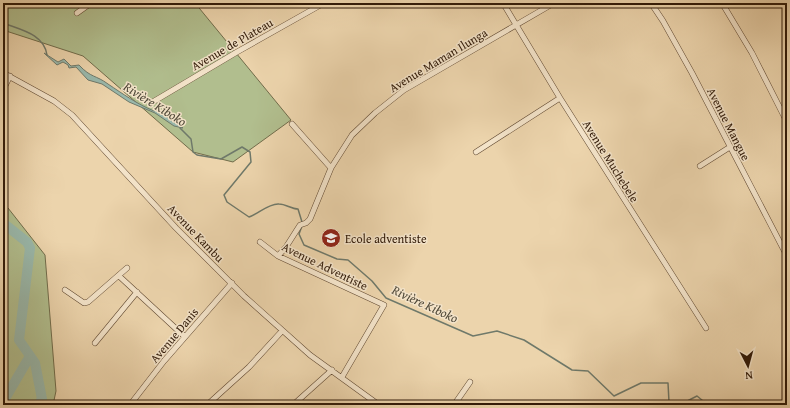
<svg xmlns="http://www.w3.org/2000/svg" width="790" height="408" font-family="'Gentium Book Plus',serif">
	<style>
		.green { fill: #b1be8e; stroke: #716c4b }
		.water { fill: #99b8ab; stroke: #6f796a }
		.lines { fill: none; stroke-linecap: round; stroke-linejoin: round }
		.stream { stroke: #6f796a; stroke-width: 1.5 }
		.river { stroke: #99b8ab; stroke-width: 10 }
		.street-casing { stroke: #604831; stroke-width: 6 }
		.street { stroke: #f3e3c9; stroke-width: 5 }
		.labels { text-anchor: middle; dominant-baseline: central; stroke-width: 3; stroke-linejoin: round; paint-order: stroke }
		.street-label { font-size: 12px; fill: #311a08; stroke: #f3e3c9 }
		.poi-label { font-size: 12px; fill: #311a08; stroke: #f3e3c9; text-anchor: start }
		.water-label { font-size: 13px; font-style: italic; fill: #504939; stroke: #f3e3c9 }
	</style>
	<rect width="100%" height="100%" fill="#ecd4ac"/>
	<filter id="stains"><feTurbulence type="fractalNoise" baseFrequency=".005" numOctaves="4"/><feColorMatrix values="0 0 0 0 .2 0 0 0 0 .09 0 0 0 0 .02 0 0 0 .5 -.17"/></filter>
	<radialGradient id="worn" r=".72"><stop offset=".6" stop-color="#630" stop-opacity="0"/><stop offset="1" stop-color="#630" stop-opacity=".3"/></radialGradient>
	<!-- green -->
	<path class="green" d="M3,3H195L291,120L233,162L193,152L83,56L3,30Z
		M3,206L8,208L45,255L56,391L53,405H3Z"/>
	<!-- water -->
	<path class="water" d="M44,53L58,62L64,59L71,66L79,65C91,78 96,75 108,84C123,94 137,104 154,111L157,110L183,128L174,126L155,113L129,102L102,84L88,80L76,67L69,68L68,65L63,62L57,65Z"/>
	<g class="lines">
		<!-- stream -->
		<path class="stream" d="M3,23C21,30 44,34 47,55
			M180,128L191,139L193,152L197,155L221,159L242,147L250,152L251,162L224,195L227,202L249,217C258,214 269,203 279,204C286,204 291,209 298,209L302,222
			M302,226L299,234L304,245L337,259L348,260L372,281L386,298L473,336L497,331L524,340L572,370L588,371L614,396L641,383H668L669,402C679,408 688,400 697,396L708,405"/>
		<!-- river -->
		<path class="river" d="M3,223L27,242L30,248L19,340L35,363L42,399L38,405
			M3,402L30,356"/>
		<!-- street casing -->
		<g class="street-casing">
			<path id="street" d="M503,3L560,98L706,328
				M651,3L663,21L692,73L787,256
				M722,3L752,53L787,122
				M77,13L91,3
				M3,73L54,101L72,115L176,228L244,296L310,355L379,405
				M3,90L10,76
				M151,103L237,52L324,3
				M292,124L331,168
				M476,152L560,98
				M700,166L730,147
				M260,242L278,256L384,305L342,377
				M278,256L286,247L300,225L306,223L310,219L331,168L352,135L375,113L404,90L554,3
				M119,276L185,337
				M65,290L84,303L88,302L127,268
				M95,343L137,292
				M133,401L164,361L232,283
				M207,405L249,367L282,331
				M293,405L332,370
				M454,405L470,382"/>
		</g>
		<!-- street -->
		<use href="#street" class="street"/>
	</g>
	<!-- icons -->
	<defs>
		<g id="school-disc" transform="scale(1)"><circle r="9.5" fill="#8f2418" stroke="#f3e3c9"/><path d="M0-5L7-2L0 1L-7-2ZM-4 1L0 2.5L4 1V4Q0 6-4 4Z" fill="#fff"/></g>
	</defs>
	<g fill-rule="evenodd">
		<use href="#school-disc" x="331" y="238"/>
	</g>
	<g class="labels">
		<!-- street labels -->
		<g class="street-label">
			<text transform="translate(232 44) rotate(-30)">Avenue de Plateau</text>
			<text transform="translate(438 60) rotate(-31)">Avenue Maman Ilunga</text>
			<text transform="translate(729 124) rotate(63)">Avenue Mangue</text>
			<text transform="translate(611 161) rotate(58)">Avenue Muchebele</text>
			<text transform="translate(196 233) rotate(46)">Avenue Kambu</text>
			<text transform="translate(325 266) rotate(26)">Avenue Adventiste</text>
			<text transform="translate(174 335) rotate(-50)">Avenue Danis</text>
		</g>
		<!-- poi labels -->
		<g class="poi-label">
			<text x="345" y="238">Ecole adventiste</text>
		</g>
		<!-- water labels -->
		<g class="water-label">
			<text transform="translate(155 104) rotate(32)">Rivière Kiboko</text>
			<text transform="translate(425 304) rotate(25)">Rivière Kiboko</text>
		</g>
	</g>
	<!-- margin -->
	<rect width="790" height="408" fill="none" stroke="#ecd4ac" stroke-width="16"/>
	<rect x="4" y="4" width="782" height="400" fill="none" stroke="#311a08" stroke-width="2"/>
	<rect x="8" y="8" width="774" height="392" fill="none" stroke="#311a08"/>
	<!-- north arrow -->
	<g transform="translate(748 366) rotate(174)" stroke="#f3e3c9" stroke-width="3" paint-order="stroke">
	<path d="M0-3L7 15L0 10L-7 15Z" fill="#311a08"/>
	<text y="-6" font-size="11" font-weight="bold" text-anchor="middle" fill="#311a08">N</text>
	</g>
	<rect width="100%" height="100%" filter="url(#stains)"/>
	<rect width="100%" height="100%" fill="url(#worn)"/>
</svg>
